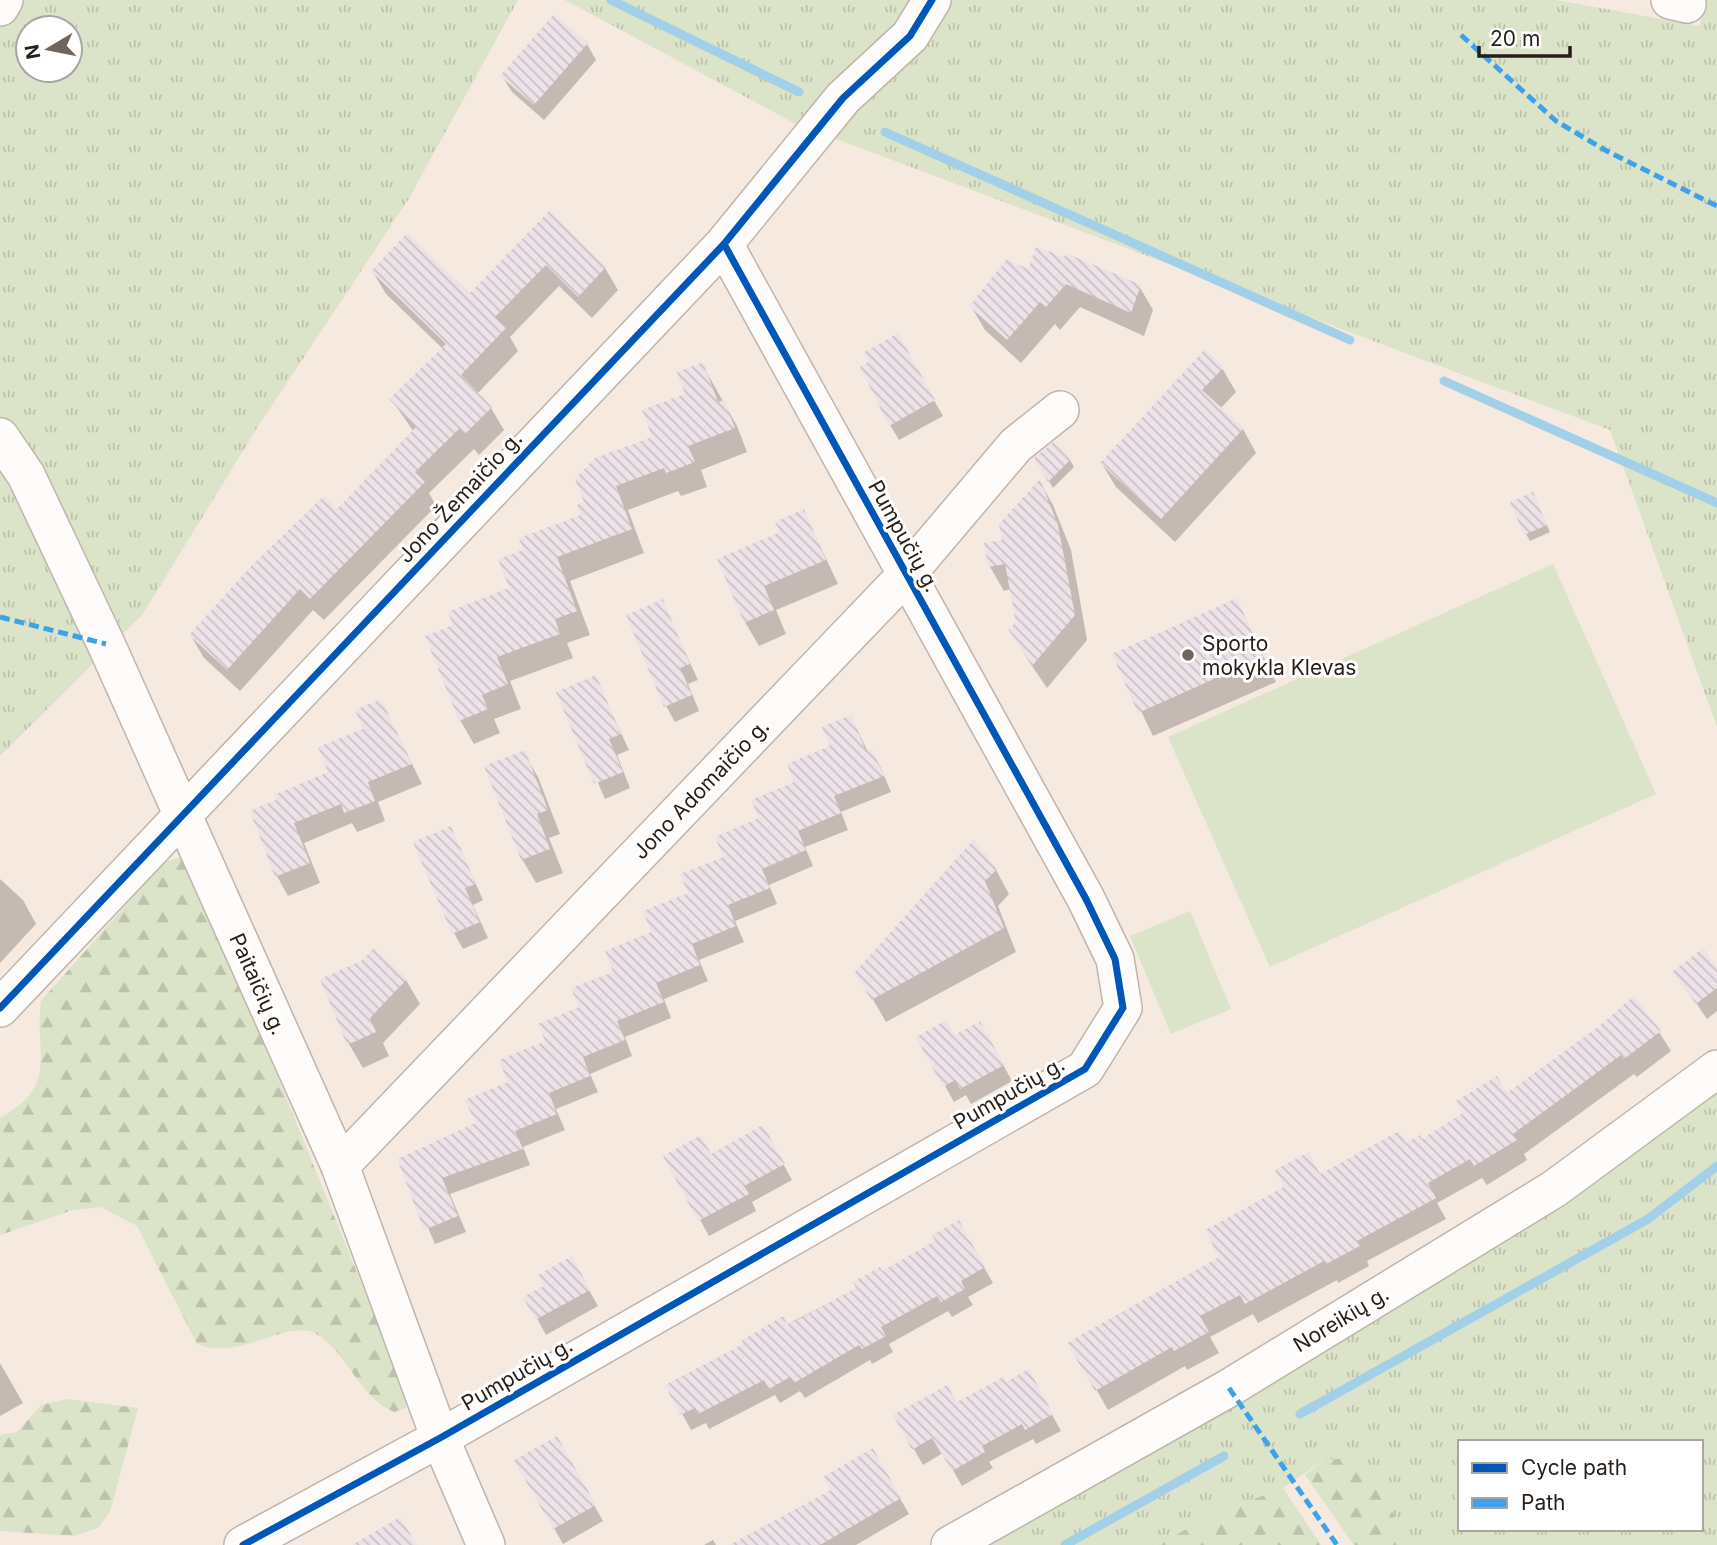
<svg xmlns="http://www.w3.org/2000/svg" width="1717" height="1545" font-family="Inter,sans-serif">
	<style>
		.grass { fill: url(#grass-tufts); fill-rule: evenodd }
		.forest { fill: url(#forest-firs) }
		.pitch { fill: #dbe3c8 }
		.shadow { fill: #0003 }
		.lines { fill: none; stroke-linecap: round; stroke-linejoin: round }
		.stream { stroke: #a2d0e8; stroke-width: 9 }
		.building { fill: url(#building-back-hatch) }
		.minor-casing { stroke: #bfb5ad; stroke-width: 40 }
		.minor { stroke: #fefcfa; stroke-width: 37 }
		.quiet { stroke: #3ea2ea; stroke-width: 5; stroke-dasharray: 10 5; stroke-linecap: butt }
		.cycleway-casing { stroke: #fff; stroke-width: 11 }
		.cycleway { stroke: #0057b8; stroke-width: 7 }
		.poi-dot { fill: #6f655d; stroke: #fff; stroke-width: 2.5 }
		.labels { text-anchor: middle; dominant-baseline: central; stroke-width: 6; stroke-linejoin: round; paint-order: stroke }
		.street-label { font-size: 21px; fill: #271e17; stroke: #fff }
		.poi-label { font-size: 21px; fill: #271e17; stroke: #fff; text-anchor: start }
	</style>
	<defs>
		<pattern id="grass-tufts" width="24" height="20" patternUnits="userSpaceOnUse" patternTransform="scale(1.75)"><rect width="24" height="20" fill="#dbe3c8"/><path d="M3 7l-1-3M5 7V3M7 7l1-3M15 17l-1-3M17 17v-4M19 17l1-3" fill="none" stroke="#bcc2ab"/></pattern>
		<pattern id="forest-firs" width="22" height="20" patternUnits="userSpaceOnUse" patternTransform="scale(1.75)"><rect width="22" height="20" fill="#dbe3c8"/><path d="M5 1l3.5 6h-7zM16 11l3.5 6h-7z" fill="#bcc2ab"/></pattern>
		<pattern id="building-back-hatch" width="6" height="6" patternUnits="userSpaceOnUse" patternTransform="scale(1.75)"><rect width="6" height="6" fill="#ece2e8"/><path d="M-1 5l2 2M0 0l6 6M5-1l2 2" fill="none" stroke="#cac1c6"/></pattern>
	</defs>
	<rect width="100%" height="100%" fill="#f5e9e0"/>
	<!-- grass -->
	<path class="grass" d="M4,0H518L408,200L259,425L142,615L0,756V7ZM28,28H70V70H28Z
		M565,0H913L886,41L798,125Z
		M948,0H1556L1700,26L1706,0H1717V727L1610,430L831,137Z
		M1717,1081V1545H1413L1369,1475L1324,1460L1283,1488L1225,1510L1155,1545H981ZM1460,1442H1701V1529H1460Z"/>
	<!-- forest -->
	<path class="forest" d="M182,857L191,862L406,1394V1408L394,1412C360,1398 348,1354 318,1335C289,1316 242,1362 197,1344L137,1226L100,1207L70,1211L0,1235V1118C60,1084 34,1056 41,1001L164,862Z
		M66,1399L138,1408L110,1512L98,1528L74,1536L0,1531V1435L17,1432L41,1405Z
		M1349,1458L1369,1475L1413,1545H1354L1305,1475L1324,1460Z
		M1283,1488L1321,1545H1155L1225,1510Z"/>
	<!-- pitch -->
	<path class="pitch" d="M1553,564L1656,794L1270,967L1168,737Z
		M1190,911L1231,1009L1171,1034L1130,936Z"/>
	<!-- shadow -->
	<path class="shadow" d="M587,44L596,60L544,120L512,92L502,76Z
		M549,214L605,268L618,290L592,318L559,286L510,337L518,351L477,394L491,408L504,430L479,455L474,449L429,493L436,506L324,620L313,610L240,691L204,658L191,636L337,511L414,432L391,399L443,349L386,294L373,272L470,295Z
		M1029,271L1139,286L1153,310L1144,336L1080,307L1060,330L1055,324L1021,363L985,330L971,306Z
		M897,336L943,416L899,440L890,425L870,363Z
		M702,364L737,426L747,452L701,470L707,487L681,496L678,491L628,510L644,553L570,581L590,635L567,643L573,658L510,681L521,709L494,719L500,733L474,744L460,720L455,626L511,589L525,551L583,516L586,504L654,438L688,395Z
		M1222,368L1236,392L1220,409L1243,429L1256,453L1175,542L1116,487L1102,464Z
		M1036,458L1070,460L1074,467L1053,488Z
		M1040,482L1053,505L1071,550L1087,640L1047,688L1024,654L1011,589L1004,591L990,567Z
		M1536,501L1550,532L1530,541L1526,534Z
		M804,512L838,584L776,610L786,634L759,646L745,622L782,533Z
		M1236,600L1276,682L1153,736L1114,655Z
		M662,602L698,680L688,684L699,711L675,722L666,706Z
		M595,677L629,750L617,755L630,788L605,799L559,693Z
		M381,701L422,784L378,802L385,821L357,832L352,823L304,843L320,883L288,896L277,876L252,812L331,773L365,730Z
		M851,717L868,752L871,751L880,766L891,792L841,812L848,830L805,847L813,866L769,885L777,904L735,921L744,942L699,960L708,981L664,999L671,1018L625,1037L632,1056L590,1074L598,1092L556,1109L565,1130L523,1147L530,1165L450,1194L466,1232L435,1244L399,1160L477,1124L547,1042L832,747Z
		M524,753L538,777L560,834L549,838L563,873L536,883L522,859Z
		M451,828L483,900L473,905L488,938L463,949L454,933Z
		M996,870L1009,894L998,906L1016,952L886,1022L857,972Z
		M0,879L23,900L36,924L0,963Z
		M374,950L406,980L420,1004L383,1043L389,1056L363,1068L349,1044L362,963Z
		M1717,970V1011L1707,1019L1675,972Z
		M980,1023L1012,1081L971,1104L966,1095L954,1102L945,1086L954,1037Z
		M1659,1032L1671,1051L1637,1077L1634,1074L1524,1154L1527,1160L1487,1185L1482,1178L1437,1203L1446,1219L1367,1261L1369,1266L1338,1283L1337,1280L1258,1323L1253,1314L1210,1337L1219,1353L1187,1370L1185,1366L1108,1410L1070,1344L1222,1258L1320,1176L1421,1141L1507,1096Z
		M763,1127L792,1180L752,1202L756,1211L709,1236L665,1156L710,1155Z
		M959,1223L993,1283L968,1297L973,1305L952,1317L948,1311L889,1344L893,1352L872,1364L870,1360L805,1398L800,1391L780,1403L775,1395L709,1429L706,1423L691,1430L667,1386L858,1288L938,1242Z
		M580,1274L598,1306L546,1335L526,1298Z
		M0,1363L23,1403L0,1416Z
		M1006,1384L1037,1387L1061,1431L1036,1444L1033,1439L989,1462L993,1468L962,1486L943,1453L923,1465L895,1416L956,1404Z
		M556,1438L603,1521L563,1544L516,1461Z
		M872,1450L909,1514L856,1545H733L833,1490Z
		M713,1540L716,1545H704Z"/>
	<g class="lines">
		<!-- stream -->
		<path class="stream" d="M611,0L799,92
			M885,132L1350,340
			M1444,381L1717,503
			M1300,1414L1648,1219L1717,1166
			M1065,1545L1224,1456"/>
	</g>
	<!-- building -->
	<path class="building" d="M554,14L588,43L534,105L500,76Z
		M549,211L606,267L578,297L546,265L495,317L506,328L461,375L492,407L465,434L460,428L415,472L425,482L310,599L300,589L227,670L189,635L252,565L324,496L337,509L416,427L389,399L446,344L371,271L407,233L470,293Z
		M1036,247L1064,257L1066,253L1141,285L1131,313L1066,284L1046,307L1040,302L1007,340L969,306L1007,259L1028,269Z
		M898,333L935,400L889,426L860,367L868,362L863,353Z
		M1205,349L1224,367L1202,390L1244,428L1161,519L1100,463Z
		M703,362L718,402L724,400L735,428L688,446L695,462L666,473L664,468L616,486L632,529L557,557L577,611L555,619L560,634L497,657L508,684L482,695L488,709L459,721L425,636L453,625L448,612L509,588L498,559L523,550L519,538L581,515L577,505L584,502L575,479L595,458L652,437L642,410L685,394L677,372Z
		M1054,442L1071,459L1048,482L1034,458Z
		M1040,479L1058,525L1075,615L1032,666L1008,629L1016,623L1005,564L988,567L984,543L1002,540L999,524Z
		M1533,492L1547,525L1524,535L1510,502Z
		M804,509L826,560L764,586L774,610L744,623L717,559L780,532L775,522Z
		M1237,598L1263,657L1138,713L1112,654Z
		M663,599L690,664L680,668L692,695L664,707L626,615Z
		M596,675L621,734L609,739L623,772L594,784L556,692Z
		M381,699L412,764L368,782L375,801L344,813L341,804L294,823L310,863L275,877L250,811L276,800L274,795L328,772L318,747L363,729L355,710Z
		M851,715L866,751L872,749L884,776L834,796L841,813L798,831L806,850L762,869L770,888L728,905L736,926L692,944L700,965L656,983L664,1002L617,1021L625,1040L583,1057L590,1076L549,1093L557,1114L515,1131L523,1149L442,1178L458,1216L424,1230L397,1159L475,1123L465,1100L508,1082L499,1060L545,1041L538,1024L579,1007L571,988L613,972L605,951L651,932L643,911L688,893L680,874L723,857L715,837L759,818L751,800L794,782L787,764L830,746L822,727Z
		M525,750L548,810L537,814L550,849L521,860L484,766Z
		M451,826L476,884L465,888L480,922L452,934L413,842Z
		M974,839L997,869L985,881L1004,928L871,1000L855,972Z
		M374,948L407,979L370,1018L376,1032L347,1045L320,979L361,961Z
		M1703,948L1717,967V988L1696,1004L1672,972Z
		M1634,996L1661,1031L1624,1059L1621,1055L1513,1134L1517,1140L1474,1166L1470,1159L1428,1183L1436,1198L1357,1241L1360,1246L1326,1264L1324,1261L1245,1304L1240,1295L1200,1316L1209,1332L1174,1351L1172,1347L1095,1391L1067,1343L1219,1257L1205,1230L1284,1187L1275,1170L1309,1152L1320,1174L1399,1131L1406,1143L1420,1135L1422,1139L1463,1113L1456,1101L1497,1076L1507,1093L1599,1026Z
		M946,1020L955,1035L980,1021L1004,1065L960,1089L955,1080L943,1087L916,1037Z
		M763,1125L785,1164L744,1186L749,1194L698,1221L663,1156L701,1135L711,1154Z
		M959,1220L985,1267L961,1281L965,1289L941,1302L937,1296L881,1327L886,1336L862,1349L859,1345L794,1383L790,1377L769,1389L764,1380L698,1414L695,1408L680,1415L665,1385L743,1344L741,1341L783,1316L787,1324L799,1319L856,1288L853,1282L880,1267L882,1271L935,1241L932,1235Z
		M572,1256L590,1290L535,1320L523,1297L544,1286L538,1275Z
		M1029,1369L1053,1414L1025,1430L1022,1424L982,1446L985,1452L952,1471L932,1438L912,1450L893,1415L947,1385L957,1402L1003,1377L1006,1382Z
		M557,1436L596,1505L553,1529L514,1460Z
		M873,1448L901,1498L820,1545H729L831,1490L823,1477Z
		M400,1517L417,1545H352Z"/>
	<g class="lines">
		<!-- minor casing -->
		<g class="minor-casing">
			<path id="minor" d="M1670,0L1687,4
				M0,7L4,0
				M0,437L26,475L106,644L340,1166L440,1438L486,1545
				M0,1008L724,244L843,98L910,36L932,0
				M340,1166L906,575L1016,445L1060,410
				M243,1545L440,1438L1085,1069L1123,1008L1115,959L1086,899L724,244
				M950,1545L1229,1388L1554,1189L1717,1069"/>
		</g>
		<!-- minor -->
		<use href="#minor" class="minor"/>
		<!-- quiet -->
		<path class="quiet" d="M1461,35L1556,121L1605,150L1717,206
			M0,617L106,644
			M1229,1388L1337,1545"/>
		<!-- cycleway casing -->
		<g class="cycleway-casing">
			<path id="cycleway" d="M0,1008L724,244L843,98L910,36L932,0
				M243,1545L440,1438L1085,1069L1123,1008L1115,959L1086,899L724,244"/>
		</g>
		<!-- cycleway -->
		<use href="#cycleway" class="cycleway"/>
	</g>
	<!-- markers -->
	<circle class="poi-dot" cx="1188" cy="655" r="7"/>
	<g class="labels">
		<!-- street labels -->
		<g class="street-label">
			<text transform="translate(460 497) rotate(-47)">Jono Žemaičio g.</text>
			<text transform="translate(904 536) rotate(61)">Pumpučių g.</text>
			<text transform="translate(701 789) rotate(-46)">Jono Adomaičio g.</text>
			<text transform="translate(258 984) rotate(66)">Paitaičių g.</text>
			<text transform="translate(1009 1093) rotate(-30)">Pumpučių g.</text>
			<text transform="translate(1341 1319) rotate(-31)">Noreikių g.</text>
			<text transform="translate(517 1374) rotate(-30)">Pumpučių g.</text>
		</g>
		<!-- poi labels -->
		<g class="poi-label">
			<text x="1202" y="643">Sporto<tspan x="1202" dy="24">mokykla Klevas</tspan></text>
		</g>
	</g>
	<!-- legend -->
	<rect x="1458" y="1440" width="245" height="91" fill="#ffffff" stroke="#a9a5a2" stroke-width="2"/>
	<rect x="1472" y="1463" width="35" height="10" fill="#0057b8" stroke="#a9a5a2" stroke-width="2"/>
	<text x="1521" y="1475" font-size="21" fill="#271e17">Cycle path</text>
	<rect x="1472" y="1498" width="35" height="10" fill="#3ea2ea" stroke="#a9a5a2" stroke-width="2"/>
	<text x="1521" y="1510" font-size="21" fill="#271e17">Path</text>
	<!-- north arrow -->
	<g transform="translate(49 49) rotate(260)"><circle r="33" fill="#ffffff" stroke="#a9a5a2" stroke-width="2"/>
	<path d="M0-5L12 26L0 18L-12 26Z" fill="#6f655d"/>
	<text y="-10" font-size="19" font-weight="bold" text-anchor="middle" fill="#271e17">N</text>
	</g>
	<!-- scale -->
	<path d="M1479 46v10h91v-10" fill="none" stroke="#271e17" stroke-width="3.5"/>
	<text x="1490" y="46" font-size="21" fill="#271e17" stroke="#ffffff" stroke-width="5" paint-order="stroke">20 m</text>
</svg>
